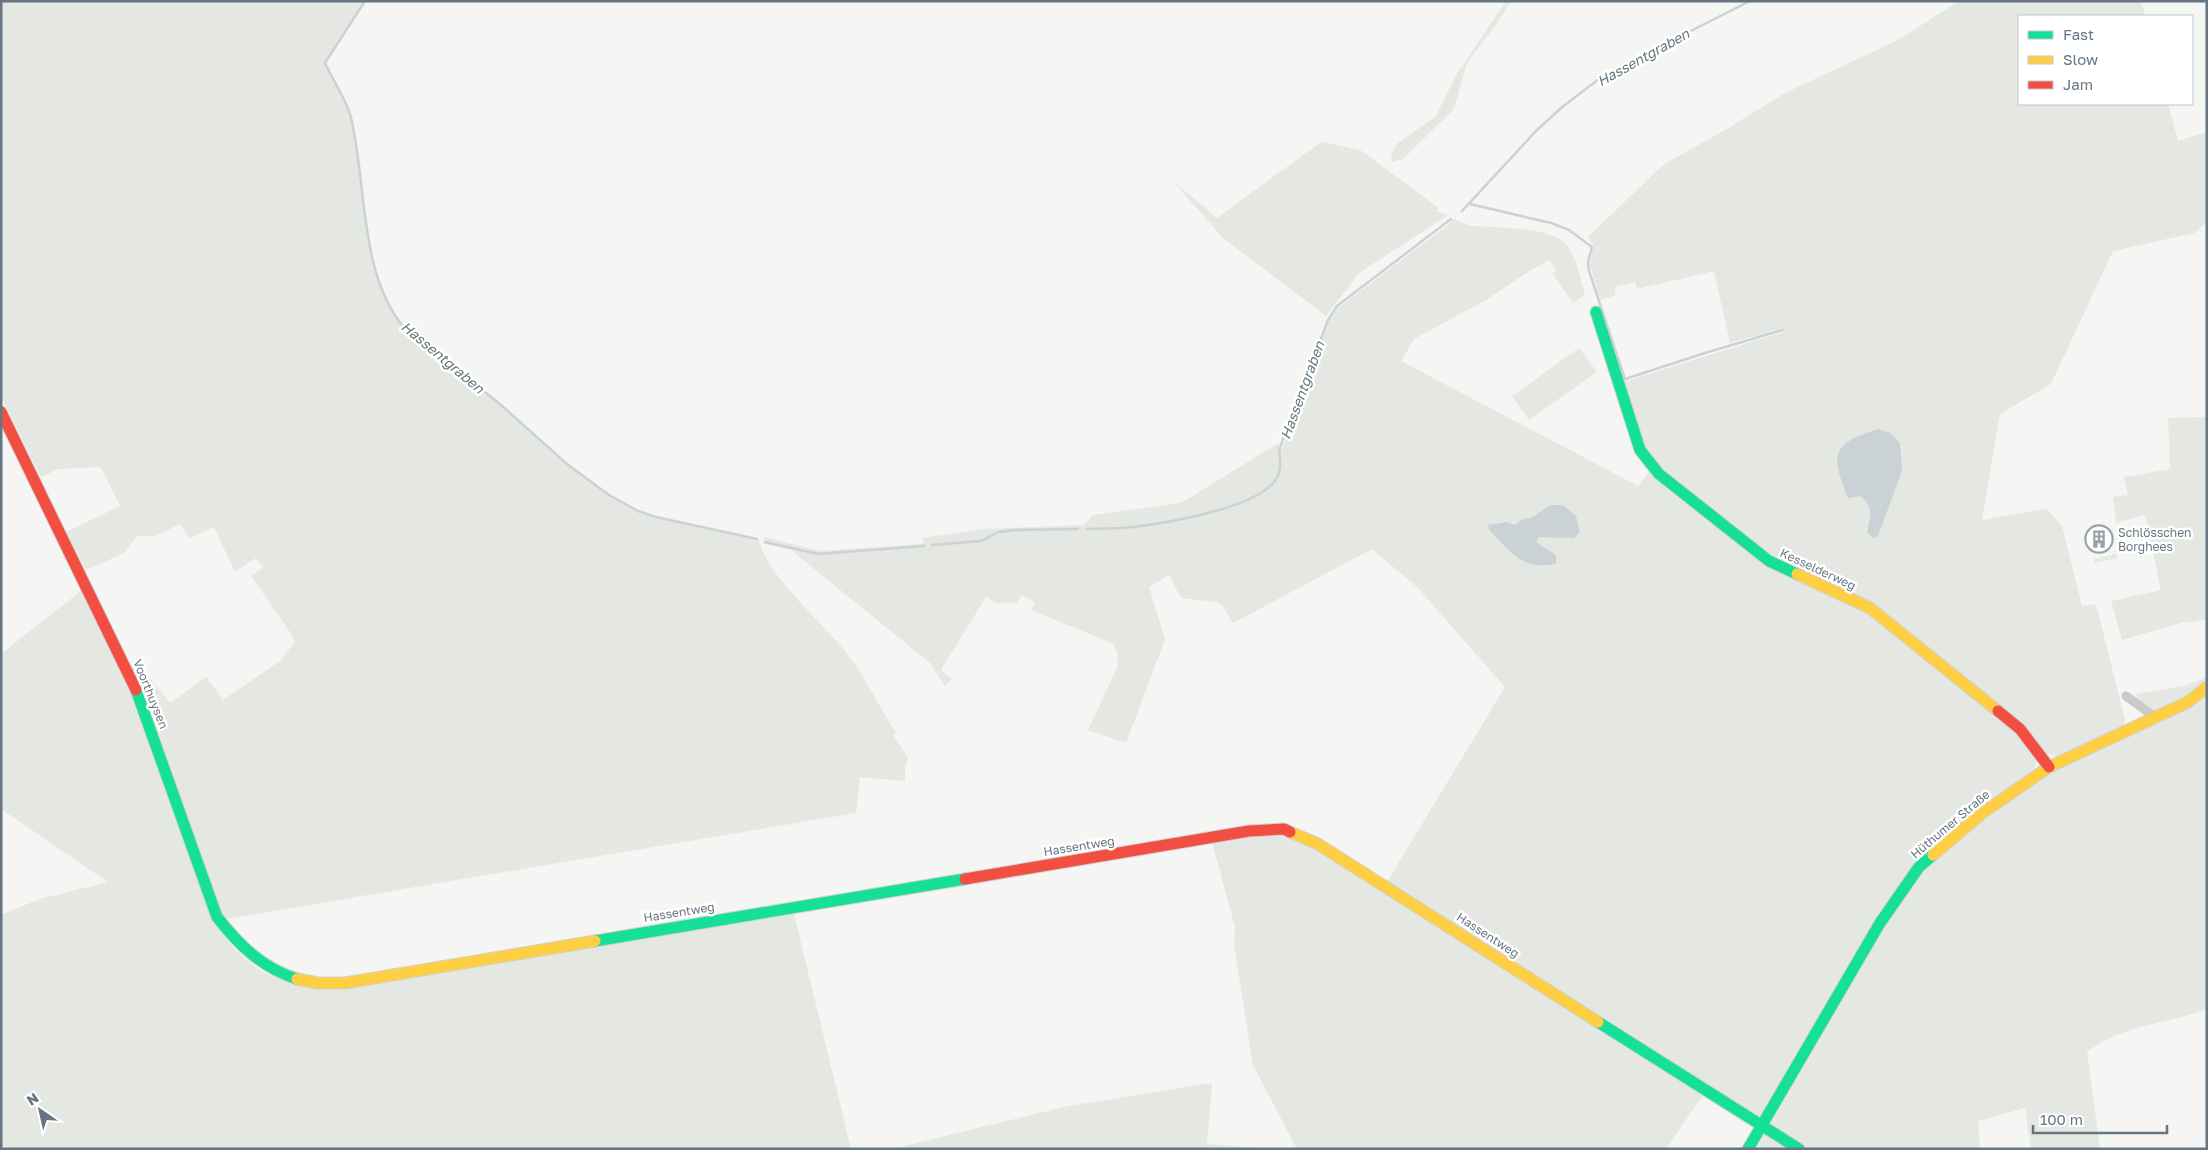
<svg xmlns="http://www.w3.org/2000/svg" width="2208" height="1150" font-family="'Golos Text',sans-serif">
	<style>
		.green { fill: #e4e7e2 }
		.water { fill: #cbd2d5 }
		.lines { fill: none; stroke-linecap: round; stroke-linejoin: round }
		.stream { stroke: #cbd2d5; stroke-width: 2.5 }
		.fast-casing { stroke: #d1d1d2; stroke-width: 13 }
		.slow-casing { stroke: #d1d1d2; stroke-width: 13 }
		.jam-casing { stroke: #d1d1d2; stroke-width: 13 }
		.street { stroke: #c9cacb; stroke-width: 9 }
		.fast { stroke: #16e098; stroke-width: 11 }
		.slow { stroke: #ffcf43; stroke-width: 11 }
		.jam { stroke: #f24e42; stroke-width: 11 }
		.labels { text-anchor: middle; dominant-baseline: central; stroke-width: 5; stroke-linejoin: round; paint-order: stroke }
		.poi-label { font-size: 12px; fill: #677581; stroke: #fff; text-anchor: start }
		.street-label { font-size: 12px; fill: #677581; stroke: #fff }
		.water-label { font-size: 14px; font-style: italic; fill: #63767e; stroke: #fff }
	</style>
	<rect width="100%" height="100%" fill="#f5f5f4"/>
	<!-- green -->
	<path class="green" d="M1,1H364L324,63C332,80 343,97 350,115C354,127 355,141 357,153C367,210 364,278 402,325L500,405L565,464L609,495L638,511L655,517L760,541C763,572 827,627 848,655C866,679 880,708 896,733L893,735L908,758L905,767V781L860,777L856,813L225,919L216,901L130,665L136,661L170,703L206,677L223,700L280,661L295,642L288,629L251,576L263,567L256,558L235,572L214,527L189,538L180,524L155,536H137L124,553L86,570L66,532L120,506L101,467L58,469L41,477L1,396Z
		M1506,1H1511L1498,22L1467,63L1454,109L1403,159L1392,162L1391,155L1398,143L1436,116L1456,75Z
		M1959,1H2141L2145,16H2019V104H2168L2178,141L2207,132V222L2194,233L2113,251L2051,384L2000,414L1982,520L2047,509L2062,526L2082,606L2096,604L2125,720L2122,727L2059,757L2045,753L2024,725L1906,629L1894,631L2018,731L2035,755L2036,765C2028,779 2011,786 1997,795C1965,819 1934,845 1906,874L1759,1119L1703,1095L1666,1149H1297L1253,1065L1234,945L1235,927L1212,842L1282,832L1316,846L1541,992L1387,882L1505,687L1418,588L1372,549L1233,623L1222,605L1216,602L1181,598L1169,575L1149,587L1165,639L1126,743L1088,730L1117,668L1118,655L1114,644L1031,610L1035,602L1022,595L1017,604L1012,602L996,603L986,597L942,668V671L952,679L945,686L930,663L791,550L765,544L764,537L820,551L923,544V538L985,529L1084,525L1093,515L1181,503L1277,444L1282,449L1329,321L1338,308L1448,225L1454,218C1466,227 1475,226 1490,227C1509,228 1550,229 1564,242C1577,255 1580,279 1585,295L1573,303L1552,273L1556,271L1550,260L1531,270L1486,300L1414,339L1401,361L1638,486L1649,472L1655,479L1685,503L1692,498L1661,472L1647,452L1623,382L1783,332L1782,328L1730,343L1714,271L1637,289L1635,282L1614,287L1616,295L1600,300L1590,265L1593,245L1588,237L1663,165L1730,127L1785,93L1898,40Z
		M1321,142L1360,150L1439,208L1436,211L1448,215L1359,273L1326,316L1224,239L1173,181L1217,218Z
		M1579,348L1597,372L1529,420L1512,396Z
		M2207,417V619L2188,623L2187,621L2122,640L2111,601L2161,590L2145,515L2116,523L2113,497L2128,495L2124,477L2170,469L2168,418Z
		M2116,554L2118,558L2095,563L2094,559Z
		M82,590L124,677L208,910C225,942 250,972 287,982C301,985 316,986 330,989L794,914L851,1149H1V915L40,899L108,882L1,809V654Z
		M2207,677C2193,698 2170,706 2148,715L2141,712L2136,694L2184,686Z
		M2207,694V1009C2167,1024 2121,1025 2087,1052L2100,1149H2031L2025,1108L1978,1121L1980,1149H1756L1904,894L1915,879L1974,827L2036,781L2078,756Z
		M1212,1083L1207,1144L1268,1149H892L1068,1106Z"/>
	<!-- water -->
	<path class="water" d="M1878,429L1890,433L1900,443L1902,471L1878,536L1873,538L1867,532C1871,518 1873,506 1861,496L1848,498C1830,454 1831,444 1878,429Z
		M1550,505H1563L1576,516L1580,532L1574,538L1539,537L1536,542L1556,555V564C1521,570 1513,554 1490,531L1488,525L1507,522L1515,525L1521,520L1533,517Z"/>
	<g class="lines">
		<!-- stream -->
		<path class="stream" d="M365,1L325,63C333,81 347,100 351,118C367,184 359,271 402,325L501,405L567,464L609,495L638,511L656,517L757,539
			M1470,204L1551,223L1569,230L1592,247L1588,262L1589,271L1625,379L1705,353L1782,330
			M1462,211L1536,131L1561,108L1604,75L1750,1
			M1087,529C1103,528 1118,529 1133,527C1167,523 1248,509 1271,485C1282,475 1281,464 1279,450L1328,320L1337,306L1451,219
			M765,542L818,554L924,546
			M932,545L981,541L999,532L1015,530L1078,529"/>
		<!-- fast casing -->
		<g class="fast-casing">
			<path id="fast" d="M1596,312L1640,450L1659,474L1769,561L1797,574
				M136,690L217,917C239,945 262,968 297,979
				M595,941L965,879
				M1598,1022L1799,1149
				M1748,1149L1880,923L1919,867L1933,855"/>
		</g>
		<!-- slow casing -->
		<g class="slow-casing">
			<path id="slow" d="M1797,574L1870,608L1998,711
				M1290,832L1318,844L1598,1022
				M1933,855L1981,814L2049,767L2188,702L2207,687
				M297,979L318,983H345L595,941"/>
		</g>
		<!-- jam casing -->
		<g class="jam-casing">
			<path id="jam" d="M1,412L136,690
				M1998,711L2020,729L2049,767
				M965,879L1249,831L1284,829L1290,832"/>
		</g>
		<!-- street -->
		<path class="street" d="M2126,696L2155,717"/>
		<!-- fast -->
		<use href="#fast" class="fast"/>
		<!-- slow -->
		<use href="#slow" class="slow"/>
		<!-- jam -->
		<use href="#jam" class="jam"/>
	</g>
	<!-- icons -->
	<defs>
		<g id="building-ring" transform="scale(1.4375)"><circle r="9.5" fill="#fff" stroke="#99a2a9" stroke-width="1.5"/><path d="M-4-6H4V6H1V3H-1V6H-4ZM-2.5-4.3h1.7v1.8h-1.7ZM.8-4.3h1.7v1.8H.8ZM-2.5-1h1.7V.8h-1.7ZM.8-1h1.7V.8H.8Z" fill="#99a2a9"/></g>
	</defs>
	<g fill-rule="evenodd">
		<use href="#building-ring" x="2099" y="539"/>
	</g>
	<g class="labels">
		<!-- poi labels -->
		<g class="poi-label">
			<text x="2118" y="532">Schlösschen<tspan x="2118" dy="14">Borghees</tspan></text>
		</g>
		<!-- street labels -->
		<g class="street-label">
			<text transform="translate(1818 569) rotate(25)">Kesselderweg</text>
			<text transform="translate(151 694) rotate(68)">Voorthuysen</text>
			<text transform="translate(1950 824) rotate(-40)">Hüthumer Straße</text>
			<text transform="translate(1079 846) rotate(-9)">Hassentweg</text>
			<text transform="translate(679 912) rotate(-9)">Hassentweg</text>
			<text transform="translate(1488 935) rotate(33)">Hassentweg</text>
		</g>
		<!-- water labels -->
		<g class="water-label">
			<text transform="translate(1643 57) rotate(-29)">Hassentgraben</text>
			<text transform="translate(443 357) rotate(40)">Hassentgraben</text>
			<text transform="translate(1302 390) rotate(-70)">Hassentgraben</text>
		</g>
	</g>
	<!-- border -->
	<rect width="2208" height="1150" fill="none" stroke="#677581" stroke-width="5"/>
	<!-- legend -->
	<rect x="2018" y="15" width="175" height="90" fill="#ffffff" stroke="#c2c8cd"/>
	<rect x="2028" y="31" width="25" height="8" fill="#16e098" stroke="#c2c8cd"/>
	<text x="2063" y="40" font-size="15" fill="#677581">Fast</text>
	<rect x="2028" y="56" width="25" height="8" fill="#ffcf43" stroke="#c2c8cd"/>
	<text x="2063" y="65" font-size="15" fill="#677581">Slow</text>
	<rect x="2028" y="81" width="25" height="8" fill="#f24e42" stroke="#c2c8cd"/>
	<text x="2063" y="90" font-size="15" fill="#677581">Jam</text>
	<!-- north arrow -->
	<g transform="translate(40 1110) rotate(326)" stroke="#ffffff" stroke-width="4" paint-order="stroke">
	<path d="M0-4L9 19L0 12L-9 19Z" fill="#677581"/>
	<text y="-8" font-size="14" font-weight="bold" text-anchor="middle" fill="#677581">N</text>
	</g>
	<!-- scale -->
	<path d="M2033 1125v8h134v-8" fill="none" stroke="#677581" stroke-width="2.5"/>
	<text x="2040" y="1125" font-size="15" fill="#677581" stroke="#ffffff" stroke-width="4" paint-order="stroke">100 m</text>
</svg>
